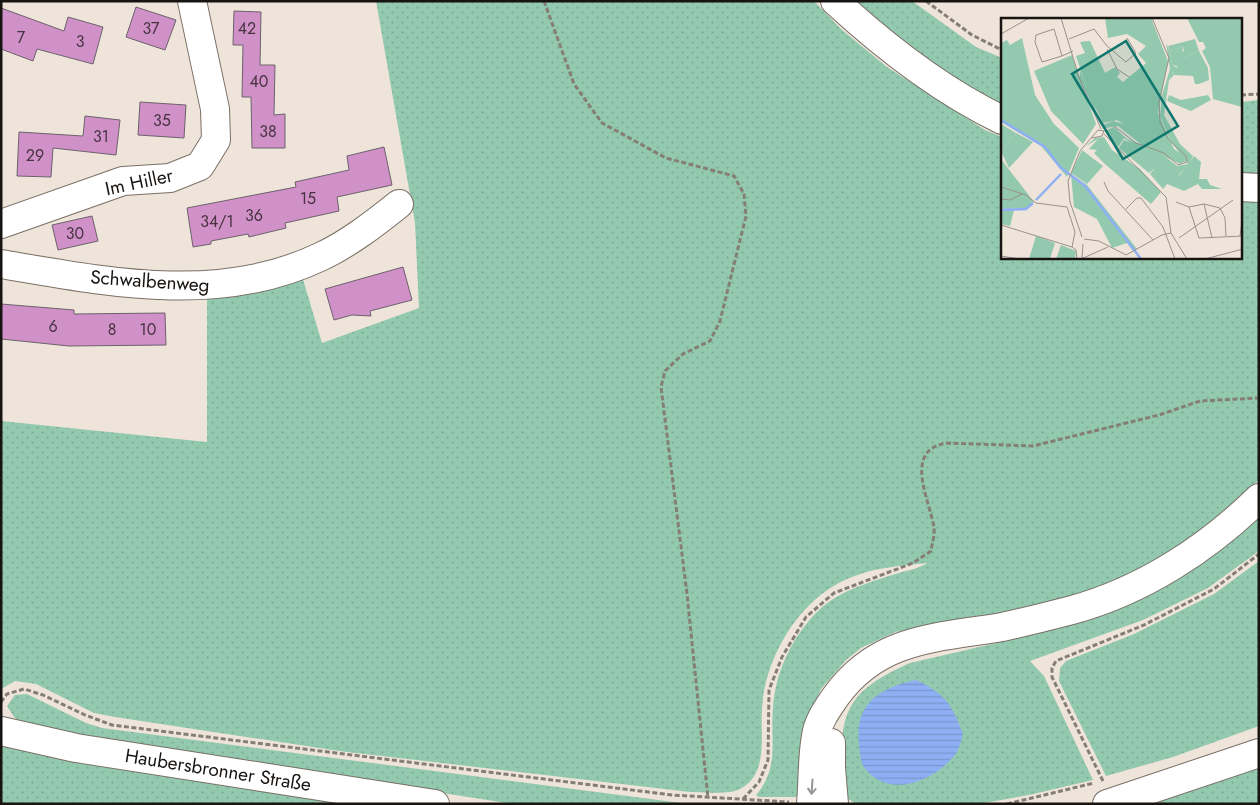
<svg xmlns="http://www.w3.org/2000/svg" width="1260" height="805" font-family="Jost,sans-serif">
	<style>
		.grass { fill: url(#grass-dots) }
		.water { fill: url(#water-rules) }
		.building { fill: #d090c8; stroke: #6c626b }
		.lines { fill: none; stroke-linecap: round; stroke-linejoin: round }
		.minor-casing { stroke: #796f65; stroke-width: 30 }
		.major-casing { stroke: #796f65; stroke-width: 30 }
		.path { stroke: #857e77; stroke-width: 3; stroke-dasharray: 5 2.5; stroke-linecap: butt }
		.minor { stroke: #fff; stroke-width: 28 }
		.major { stroke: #fff; stroke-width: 28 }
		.oneway { stroke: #979594 }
		.labels { text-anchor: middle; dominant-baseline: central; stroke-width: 4; stroke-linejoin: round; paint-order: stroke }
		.number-label { font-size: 16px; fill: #46333f }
		.street-label { font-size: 19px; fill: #181411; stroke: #fff }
		.inset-river { fill: none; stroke: #8eaff3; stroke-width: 2.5 }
		.inset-road { fill: none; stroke: #999189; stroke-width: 1 }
		.view { fill: #0f766e; fill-opacity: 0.15; stroke: #0f766e; stroke-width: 2.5 }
		.inset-edge { fill: none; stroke: #181411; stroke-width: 2.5 }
	</style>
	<defs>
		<pattern id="grass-dots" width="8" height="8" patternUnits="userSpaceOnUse" patternTransform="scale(1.25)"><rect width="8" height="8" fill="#93caaf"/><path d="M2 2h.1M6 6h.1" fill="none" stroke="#7ead96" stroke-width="1.8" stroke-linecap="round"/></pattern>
		<pattern id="water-rules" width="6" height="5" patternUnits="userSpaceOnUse" patternTransform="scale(1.25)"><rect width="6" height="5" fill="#8eaff3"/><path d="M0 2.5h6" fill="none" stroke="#7a96cf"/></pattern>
	</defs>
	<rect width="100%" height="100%" fill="#efe4d9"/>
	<!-- grass -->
	<path class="grass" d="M376,1H814L842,30L887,67L985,130L1002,137V258H1241V200L1259,202V480L1199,533L1146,566L1093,591L1027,610L895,632L861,648L846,660L821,689L813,708L803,797H759L756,795C780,767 770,741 773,708C775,672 793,635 819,610C841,589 874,581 902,572C910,570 920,568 927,563C901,566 876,567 852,577C801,596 765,656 762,709C760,736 769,774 740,789C730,795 702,792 690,792L339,751L115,717L94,713L36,684L15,681L1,689V421L207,442V295L302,276L322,343L419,308L415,223Z
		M849,1H912L976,47L1002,58V107L950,79Z
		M1259,100V175H1241V102Z
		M1259,513V551L1208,588L1143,620L1030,661L1044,676L1093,780L1029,795L979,804H856L841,794C842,720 835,696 910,663L1065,627L1137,599Z
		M1259,561V726L1173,757L1106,776L1059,681L1060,668L1066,661L1134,634L1214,594Z
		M27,694L86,723L102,728L689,804H514L98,740L21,722L14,717L7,706L15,695Z
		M1,741L349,804H1Z
		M1259,766V804H1152Z"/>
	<!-- water -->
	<path class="water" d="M916,680C945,694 952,704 963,734C961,741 959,750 955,755C933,782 888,800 864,767C860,762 860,752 859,745C854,704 879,688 916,680Z"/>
	<!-- building -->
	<path class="building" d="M136,7L176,20L165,50L126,37Z
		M1,8L64,31L68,17L103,27L93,64L37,49L33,61L1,49Z
		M234,11L261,12L260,65H275L274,115L285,114V148H252L251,97H242L243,45H233Z
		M140,102L186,105L184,138L138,135Z
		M85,116L120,120L116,155L53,148L51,177L17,176L19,132L83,136Z
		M384,147L392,185L337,197L339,211L285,223L286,228L249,237L248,234L211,241V244L193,247L187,208L296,187L295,182L349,170L347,156Z
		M92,216L98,241L58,250L52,225Z
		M403,267L412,300L370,311L371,316L352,315L334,320L325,289Z
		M1,304L74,310V314L165,313L166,345L69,346L1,339Z"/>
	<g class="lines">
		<!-- minor casing -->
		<g class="minor-casing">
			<path id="minor" d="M1,224L123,181L170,178L200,166L216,140L215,109L192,1
				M1,264C107,282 219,305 320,257C348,244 374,224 399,204
				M1107,804L1259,753"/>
		</g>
		<!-- major casing -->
		<g class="major-casing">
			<path id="major" d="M835,1C886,48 940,90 1002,120
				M1241,187L1259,188
				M1,731L76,748L435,804
				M831,743V768L834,804
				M811,804C813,781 812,758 816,736C818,721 828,708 836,696C879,637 937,638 1002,627C1025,622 1049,616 1072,610C1142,591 1207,549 1259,498"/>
		</g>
		<!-- path -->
		<path class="path" d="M544,1L574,84L602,123L666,158L734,176L744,194L746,216L720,321L710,341L683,354L665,371L661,387L687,594L708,798
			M926,1L972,35L1002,50
			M1241,95L1259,94
			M1,702L7,694L24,689L43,695L85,715L112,725L672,795L789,802
			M1103,781L1052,677V668L1056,661L1144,625L1214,589L1259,554
			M743,799L759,782L768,760L769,690L782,657L806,617L834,593L913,563L931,551C932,544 935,535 934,528C930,500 902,450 947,443L1033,446L1159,415L1200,401L1259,398
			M1007,804L1094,783"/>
		<!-- minor -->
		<use href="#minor" class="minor"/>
		<!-- major -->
		<use href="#major" class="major"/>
	</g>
	<!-- one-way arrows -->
	<defs><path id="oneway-shaft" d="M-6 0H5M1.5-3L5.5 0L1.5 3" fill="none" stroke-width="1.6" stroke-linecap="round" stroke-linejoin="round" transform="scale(1.25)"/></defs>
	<use class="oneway" href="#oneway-shaft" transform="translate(812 787) rotate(94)"/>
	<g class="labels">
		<!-- number labels -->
		<g class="number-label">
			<text x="151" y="28">37</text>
			<text x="247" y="28">42</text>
			<text x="21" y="37">7</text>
			<text x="80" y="41">3</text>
			<text x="259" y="81">40</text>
			<text x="162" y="120">35</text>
			<text x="268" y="131">38</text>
			<text x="101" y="136">31</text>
			<text x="35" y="155">29</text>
			<text x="308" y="198">15</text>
			<text x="254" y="215">36</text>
			<text x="217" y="221">34/1</text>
			<text x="75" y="233">30</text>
			<text x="53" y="326">6</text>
			<text x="112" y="329">8</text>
			<text x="148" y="329">10</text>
		</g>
		<!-- street labels -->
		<g class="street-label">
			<text transform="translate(139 182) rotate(-12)">Im Hiller</text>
			<text transform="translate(150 281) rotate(4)">Schwalbenweg</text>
			<text transform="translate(218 770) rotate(9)">Haubersbronner Straße</text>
		</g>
	</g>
	<!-- overview -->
	<g transform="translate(1001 18)">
		<rect width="241" height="241" fill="#efe4d9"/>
		<path d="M104,0H150L167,43L157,95L173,131L182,137L185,143L179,146L141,127L117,108L104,110L102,107L112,103L123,106L116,102L102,105L93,87L101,110L79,60V52L86,71L75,38L84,35L79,24L89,23L104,55L114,49L119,55L116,59L122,64L145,45L137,36L145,28L126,16L107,20ZM21,20L34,77L53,106L78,130L66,159L40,128L0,104V25L6,22L9,27ZM165,25L169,34L171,46L177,51L171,54L173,57L168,62L163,97L179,126L192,138L188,146L178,157L197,166L183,173L166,166L162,171L149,156L154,150L148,155L118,130L123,122L130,125L123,120L117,129L106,116V112L113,109L126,121L160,135L176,148L187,146L170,124L159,98L161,77L169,51ZM71,37L95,106L82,126L50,93L33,53ZM0,106L15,115L0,133ZM103,119L111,132L139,151L160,174L150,186L104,146L93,135L96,132L88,131L97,121L85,128L94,120ZM81,132L102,148L86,166L70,155ZM0,141L33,184L25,190L0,191ZM70,156L86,167L136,231L132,233L126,225L111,230L96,201L73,189ZM13,192L9,208L0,206V193Z" fill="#93caaf"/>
		<path d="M186,0H241V89L212,81L209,49L201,33L205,30L202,24H198ZM182,28L181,41L198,33L207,50L208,62L198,66H194L192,58L173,57L171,52L177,49L171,46L169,34ZM168,77L180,82L207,77L210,82L190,93L166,83ZM193,138L200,144L198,161H206L209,167L221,171H201L197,166L176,161Z" fill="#93caaf"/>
		<path d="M194,21L198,33L181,41L177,37L183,33L182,28L169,34L167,28ZM15,115L32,124L8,150L0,133ZM35,218L54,225L49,241H28ZM60,227L75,233L74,241H55Z" fill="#93caaf"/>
		<path class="inset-river" d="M0,102L44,129L59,149L84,168L140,241M35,182L60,156M0,192L25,191L32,185"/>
		<path class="inset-road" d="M60,0L78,59L100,111M0,16L28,0M68,21L93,11L106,28L125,44L135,35L126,20M106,31L116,51L128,59M61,38L53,11L35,17L34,24L41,44L61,38L72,33M113,108L135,125L163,135L177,147L186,144L185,138L167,121L159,104L158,84L168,40L151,0M103,116L165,179L170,215L186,241M103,164L107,173L152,222M0,169L25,177L35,185L66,189L74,214L71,229M0,181L9,182L21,176M175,184L188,189L198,220L242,218M203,186L211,220M188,189L203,186L219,190L224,200L225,218M125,191L136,180H140L162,209L174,241M0,207L71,229L75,232L76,241M239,218L242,196M81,219L69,184L67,163L79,133L97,112L103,113L101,118L91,120M178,220L232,182M83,221L98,223L125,237L161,217L170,215M0,238L19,241M80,241L107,229M81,241L82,226M204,241L242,231"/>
		<path class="view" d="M125,23L177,108L122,141L71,56Z"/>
		<rect width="241" height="241" class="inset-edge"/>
	</g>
	<!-- border -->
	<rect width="1260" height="805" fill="none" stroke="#181411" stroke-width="5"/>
</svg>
